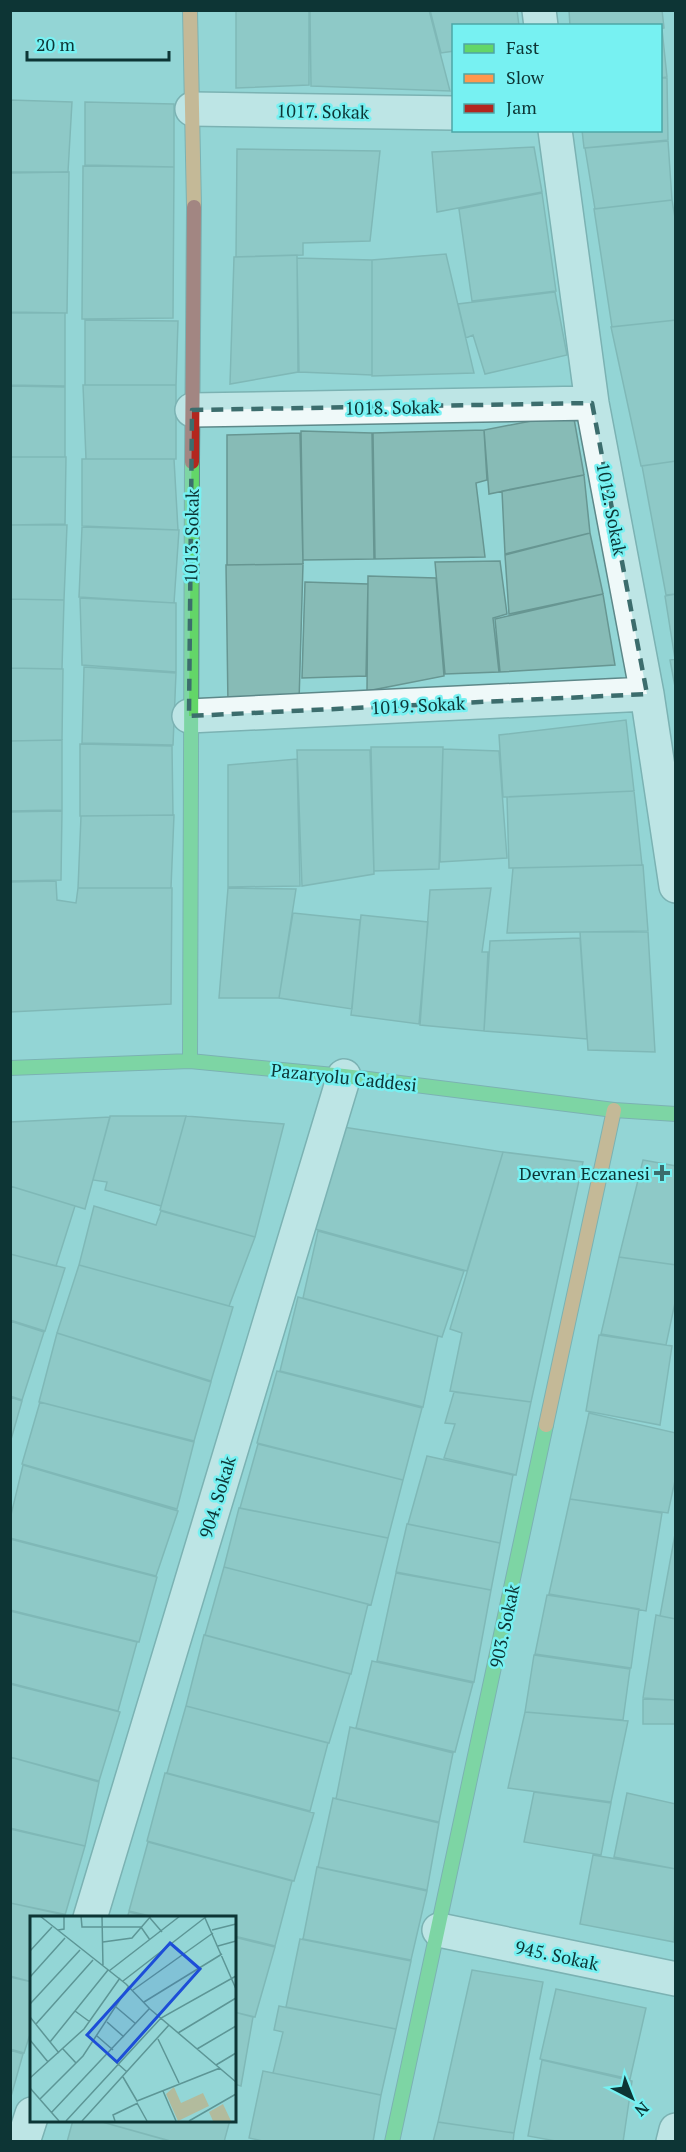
<svg xmlns="http://www.w3.org/2000/svg" width="686" height="2152" font-family="'PT Serif',serif">
	<style>
		.building { fill: #87bbb6; stroke: #679692; stroke-width: 1.5 }
		.lines { fill: none; stroke-linecap: round; stroke-linejoin: round }
		.street-casing { stroke: #5d8889; stroke-width: 36 }
		.fast-casing { stroke: #5d8889; stroke-width: 16 }
		.slow-casing { stroke: #5d8889; stroke-width: 16 }
		.jam-casing { stroke: #5d8889; stroke-width: 16 }
		.street { stroke: #eff9f9; stroke-width: 33 }
		.fast { stroke: #63d668; stroke-width: 14 }
		.slow { stroke: #ff974d; stroke-width: 14 }
		.jam { stroke: #b3261e; stroke-width: 14 }
		.marked { fill: none; stroke: #3c6d6d; stroke-width: 4.5; stroke-dasharray: 12 8; stroke-linejoin: round }
		.poi-dot { fill: #3c6d6d; stroke: #77f1f2; stroke-width: 2 }
		.labels { text-anchor: middle; dominant-baseline: central; stroke-width: 5; stroke-linejoin: round; paint-order: stroke }
		.street-label { font-size: 18px; fill: #0d3535; stroke: #77f1f2 }
		.poi-label { font-size: 18px; fill: #0d3535; stroke: #77f1f2; text-anchor: end }
		.inset-road { fill: none; stroke: #5d9696; stroke-width: 1.5 }
		.view { fill: #1d4ed8; fill-opacity: 0.15; stroke: #1d4ed8; stroke-width: 3 }
		.inset-edge { fill: none; stroke: #0d3535; stroke-width: 3 }
	</style>
	<rect width="100%" height="100%" fill="#93d6d6"/>
	<!-- building -->
	<path class="building" d="M236,10H309V85L236,88Z
		M310,10H429L450,91L311,86Z
		M430,10H517L519,26H454V51L441,53Z
		M569,10H662L664,28L660,29V26H570Z
		M662,29L667,77L660,78V30Z
		M660,78H667L668,140L584,148L582,130H660Z
		M10,100L72,102L68,172H10Z
		M85,102L174,104V167L85,165Z
		M668,141L672,200L595,209L585,148Z
		M534,147L542,192L437,212L432,152Z
		M237,149L380,151L370,241L303,243V255L236,257Z
		M83,166L174,167L173,318L82,319Z
		M69,172L67,313L10,312V173Z
		M542,193L556,291L472,301L459,209Z
		M672,200L676,224V320L612,327L594,209Z
		M446,254L474,373L372,376V260Z
		M297,255L298,372L230,384L234,257Z
		M297,258L372,260V375L299,372Z
		M555,292L567,355L485,374L473,335L466,338L458,304Z
		M10,313H65V386L10,385Z
		M85,320L178,321L176,385H85Z
		M676,320V461L641,466L611,327Z
		M83,385H176V459H86Z
		M10,386L65,387V457H10Z
		M573,413L584,475L489,494L484,430Z
		M484,430L487,480L476,483L485,557L375,559L373,433Z
		M301,431L372,433L374,559L303,560Z
		M300,433L303,564L227,565V435Z
		M10,457H66L65,524L10,525Z
		M82,459H174L178,530L82,526Z
		M676,461V594L666,595L642,466Z
		M584,475L590,533L505,554L502,491Z
		M10,525H67L64,600L10,599Z
		M82,527L179,530L174,603L79,597Z
		M590,533L603,594L509,614L505,555Z
		M500,561L507,614L493,618L499,672L445,674L435,562Z
		M303,564L299,702L228,705L226,565Z
		M368,576L436,578L444,676L367,691Z
		M305,582L368,584L366,676L302,678Z
		M603,594L615,665L500,672L495,619Z
		M676,594V659H675L665,596Z
		M80,598L176,603V672L82,665Z
		M10,599L64,600L62,669L10,668Z
		M676,659V692L670,660Z
		M84,667L176,673L173,745L82,743Z
		M10,668L63,669L62,740L10,741Z
		M626,720L634,791L503,797L499,735Z
		M62,740V810L10,811V741Z
		M80,744L172,746L173,815L80,816Z
		M371,747H443L439,869L374,871Z
		M443,749L499,751L507,858L440,862Z
		M297,750H370L374,874L302,886Z
		M297,759L300,886L228,887V765Z
		M634,791L642,865L509,868L507,797Z
		M62,811L61,880L10,881V812Z
		M174,815L171,888H78L81,816Z
		M643,865L648,931L507,933L513,868Z
		M56,881L57,900L76,903L78,888H172L171,1004L10,1012V882Z
		M228,888L296,889L279,998H219Z
		M491,888L482,952H488L484,1031L420,1025L430,890Z
		M293,913L360,920L352,1009L279,998Z
		M361,915L428,922L419,1024L351,1015Z
		M580,932H648L655,1052L588,1050Z
		M580,938L587,1039L484,1031L490,941Z
		M110,1116H186L161,1206L105,1190L107,1182L93,1180Z
		M186,1116L284,1124L255,1237L160,1210Z
		M110,1117L85,1209L10,1186V1122Z
		M343,1127L503,1152L467,1271L315,1229Z
		M503,1152L583,1162L531,1402L450,1391L462,1333L450,1329Z
		M643,1160L676,1166V1265L619,1257Z
		M10,1186L75,1206L56,1266L10,1254Z
		M94,1206L156,1225L161,1211L255,1237L229,1306L79,1265Z
		M318,1231L464,1271L442,1337L303,1298Z
		M10,1254L65,1268L45,1331L10,1320Z
		M619,1257L676,1265V1298L666,1345L601,1334Z
		M79,1265L233,1307L211,1381L57,1333Z
		M298,1297L438,1336L423,1407L280,1371Z
		M10,1321L44,1332L22,1400L10,1396Z
		M57,1333L211,1382L194,1441L39,1402Z
		M599,1335L672,1346L660,1425L586,1411Z
		M277,1371L422,1408L403,1480L257,1443Z
		M454,1392L531,1402L516,1475L444,1458L455,1424L445,1423Z
		M10,1397L22,1401L10,1443Z
		M40,1402L194,1442L177,1509L22,1464Z
		M589,1413L676,1433V1476L668,1513L570,1499Z
		M258,1444L403,1480L388,1538L240,1508Z
		M427,1456L513,1475L500,1543L408,1524Z
		M23,1465L178,1511L156,1576L10,1538V1519Z
		M570,1499L662,1513L646,1611L549,1594Z
		M239,1508L388,1538L371,1605L224,1567Z
		M407,1524L500,1543L491,1590L396,1572Z
		M676,1529V1619L660,1616Z
		M10,1539L157,1577L139,1642L10,1610Z
		M224,1567L368,1604L351,1674L205,1635Z
		M396,1573L491,1590L474,1682L377,1661Z
		M547,1595L639,1609L631,1668L535,1654Z
		M10,1611L137,1642L118,1711L10,1683Z
		M656,1615L676,1619V1700L643,1698Z
		M204,1635L350,1674L329,1743L186,1706Z
		M534,1655L630,1669L623,1720L525,1712Z
		M372,1661L473,1683L455,1752L356,1728Z
		M10,1684L120,1712L99,1781L10,1757Z
		M643,1699L676,1700V1724H643Z
		M186,1706L328,1743L310,1811L167,1773Z
		M525,1712L628,1721L611,1802L508,1788Z
		M350,1727L453,1753L439,1822L336,1799Z
		M10,1757L99,1782L85,1846L10,1828Z
		M165,1773L314,1813L294,1881L147,1841Z
		M534,1792L611,1803L601,1855L524,1842Z
		M627,1793L676,1804V1869L614,1857Z
		M333,1798L439,1823L427,1890L318,1867Z
		M10,1829L85,1846L65,1915L10,1903Z
		M148,1842L292,1881L275,1946L234,1936V1918H158L129,1911Z
		M593,1855L676,1869L674,1942L580,1924Z
		M317,1867L427,1891L411,1960L303,1939Z
		M10,1903L64,1914L63,1918H32V1982L10,1976Z
		M129,1912L154,1918H127Z
		M234,1937L275,1947L255,2017L234,2012Z
		M300,1939L411,1961L396,2029L286,2007Z
		M472,1970L543,1982L514,2133L438,2122Z
		M10,1977L32,1982V2028L24,2053L10,2049Z
		M556,1989L646,2008L630,2079L540,2059Z
		M279,2006L396,2029L381,2095L273,2073L283,2032L274,2030Z
		M234,2012L253,2017L241,2086L234,2084Z
		M10,2050L23,2054L10,2100Z
		M542,2060L632,2081L623,2142H561L528,2136Z
		M263,2071L381,2095L373,2142H267L249,2138Z
		M73,2120H95L173,2142H67Z
		M95,2120H230L224,2142H174Z
		M438,2122L514,2133L513,2142H433Z"/>
	<g class="lines">
		<!-- street casing -->
		<g class="street-casing">
			<path id="street" d="M539,10L541,26
				M192,109L454,113
				M555,130L592,403L647,694L676,886
				M192,410L592,403
				M189,716L647,694
				M90,1918L344,1076
				M439,1930L676,1979
				M23,2142L32,2114
				M673,2142L676,2130"/>
		</g>
		<!-- fast casing -->
		<g class="fast-casing">
			<path id="fast" d="M190,1061L192,462
				M10,1068L190,1061L344,1076L614,1110L676,1114
				M392,2142L546,1425"/>
		</g>
		<!-- slow casing -->
		<g class="slow-casing">
			<path id="slow" d="M190,10L194,207
				M546,1425L614,1110"/>
		</g>
		<!-- jam casing -->
		<g class="jam-casing">
			<path id="jam" d="M192,462L194,207"/>
		</g>
		<!-- street -->
		<use href="#street" class="street"/>
		<!-- fast -->
		<use href="#fast" class="fast"/>
		<!-- slow -->
		<use href="#slow" class="slow"/>
		<!-- jam -->
		<use href="#jam" class="jam"/>
	</g>
	<!-- marked area -->
	<path d="M0 0H686V2152H0ZM592,403L647,694L189,716L192,410Z" fill="#93d6d6" fill-opacity=".55" fill-rule="evenodd"/>
	<path class="marked" d="M592,403L647,694L189,716L192,410Z"/>
	<!-- markers -->
	<path class="poi-dot" d="M659 1164h6v6h6v6h-6v6h-6v-6h-6v-6h6z"/>
	<g class="labels">
		<!-- street labels -->
		<g class="street-label">
			<text transform="translate(323 111) rotate(1)">1017. Sokak</text>
			<text transform="translate(392 407) rotate(-1)">1018. Sokak</text>
			<text transform="translate(612 509) rotate(79)">1012. Sokak</text>
			<text transform="translate(191 536) rotate(-89)">1013. Sokak</text>
			<text transform="translate(418 705) rotate(-3)">1019. Sokak</text>
			<text transform="translate(344 1077) rotate(6)">Pazaryolu Caddesi</text>
			<text transform="translate(217 1497) rotate(-73)">904. Sokak</text>
			<text transform="translate(504 1626) rotate(-78)">903. Sokak</text>
			<text transform="translate(557 1955) rotate(12)">945. Sokak</text>
		</g>
		<!-- poi labels -->
		<g class="poi-label">
			<text x="650" y="1173">Devran Eczanesi</text>
		</g>
	</g>
	<!-- overview -->
	<g transform="translate(30 1916)">
		<rect width="206" height="206" fill="#93d6d6"/>
		<path d="M144,171L151,187L173,177L179,190L148,205L136,178ZM193,188L201,205H205H183L179,196Z" fill="#b2bb9d"/>
		<path class="inset-road" d="M10,0L96,68L120,93L206,166M51,0L52,11H111L120,24M72,0L73,51M120,2L132,16M175,2L206,73M28,14L34,13V0M182,14L206,8M73,26L102,22L121,0M188,30L206,25M0,35L22,11M79,55L150,0M0,61L35,22M93,65L177,0M103,74L183,17M114,86L192,38M0,88L50,34M86,91L106,108M45,95L60,106M0,101L29,137M77,106L94,121M6,108L63,44M148,117L206,82M67,120L83,134M128,123L149,167M0,124L18,146M20,126L78,54M33,133L46,147M167,133L206,110M78,139L97,156M186,149L206,137M93,161L107,185L190,152M0,162L54,113L90,62M0,172L29,205M133,175L146,205M10,183L53,140L99,70M107,187L117,205M21,197L119,93M36,205L131,102L206,60M52,205L139,109M85,205L83,199L108,187M159,205L206,178"/>
		<path class="view" d="M140,27L170,53L87,146L57,119Z"/>
		<rect width="206" height="206" class="inset-edge"/>
	</g>
	<!-- border -->
	<rect width="686" height="2152" fill="none" stroke="#0d3535" stroke-width="24"/>
	<!-- legend -->
	<rect x="452" y="24" width="210" height="108" fill="#77f1f2" stroke="#4da6a6" stroke-width="1.5"/>
	<rect x="464" y="44" width="30" height="9" fill="#63d668" stroke="#4da6a6" stroke-width="1.5"/>
	<text x="506" y="54" font-size="18" fill="#0d3535">Fast</text>
	<rect x="464" y="74" width="30" height="9" fill="#ff974d" stroke="#4da6a6" stroke-width="1.5"/>
	<text x="506" y="84" font-size="18" fill="#0d3535">Slow</text>
	<rect x="464" y="104" width="30" height="9" fill="#b3261e" stroke="#4da6a6" stroke-width="1.5"/>
	<text x="506" y="114" font-size="18" fill="#0d3535">Jam</text>
	<!-- north arrow -->
	<g transform="translate(632 2098) rotate(138)" stroke="#77f1f2" stroke-width="4.5" paint-order="stroke">
	<path d="M0-4.5L10 22L0 15L-10 22Z" fill="#0d3535"/>
	<text y="-9" font-size="16" font-weight="bold" text-anchor="middle" fill="#0d3535">N</text>
	</g>
	<!-- scale -->
	<path d="M27 51v9h142v-9" fill="none" stroke="#0d3535" stroke-width="3"/>
	<text x="36" y="51" font-size="18" fill="#0d3535" stroke="#77f1f2" stroke-width="4.5" paint-order="stroke">20 m</text>
</svg>
